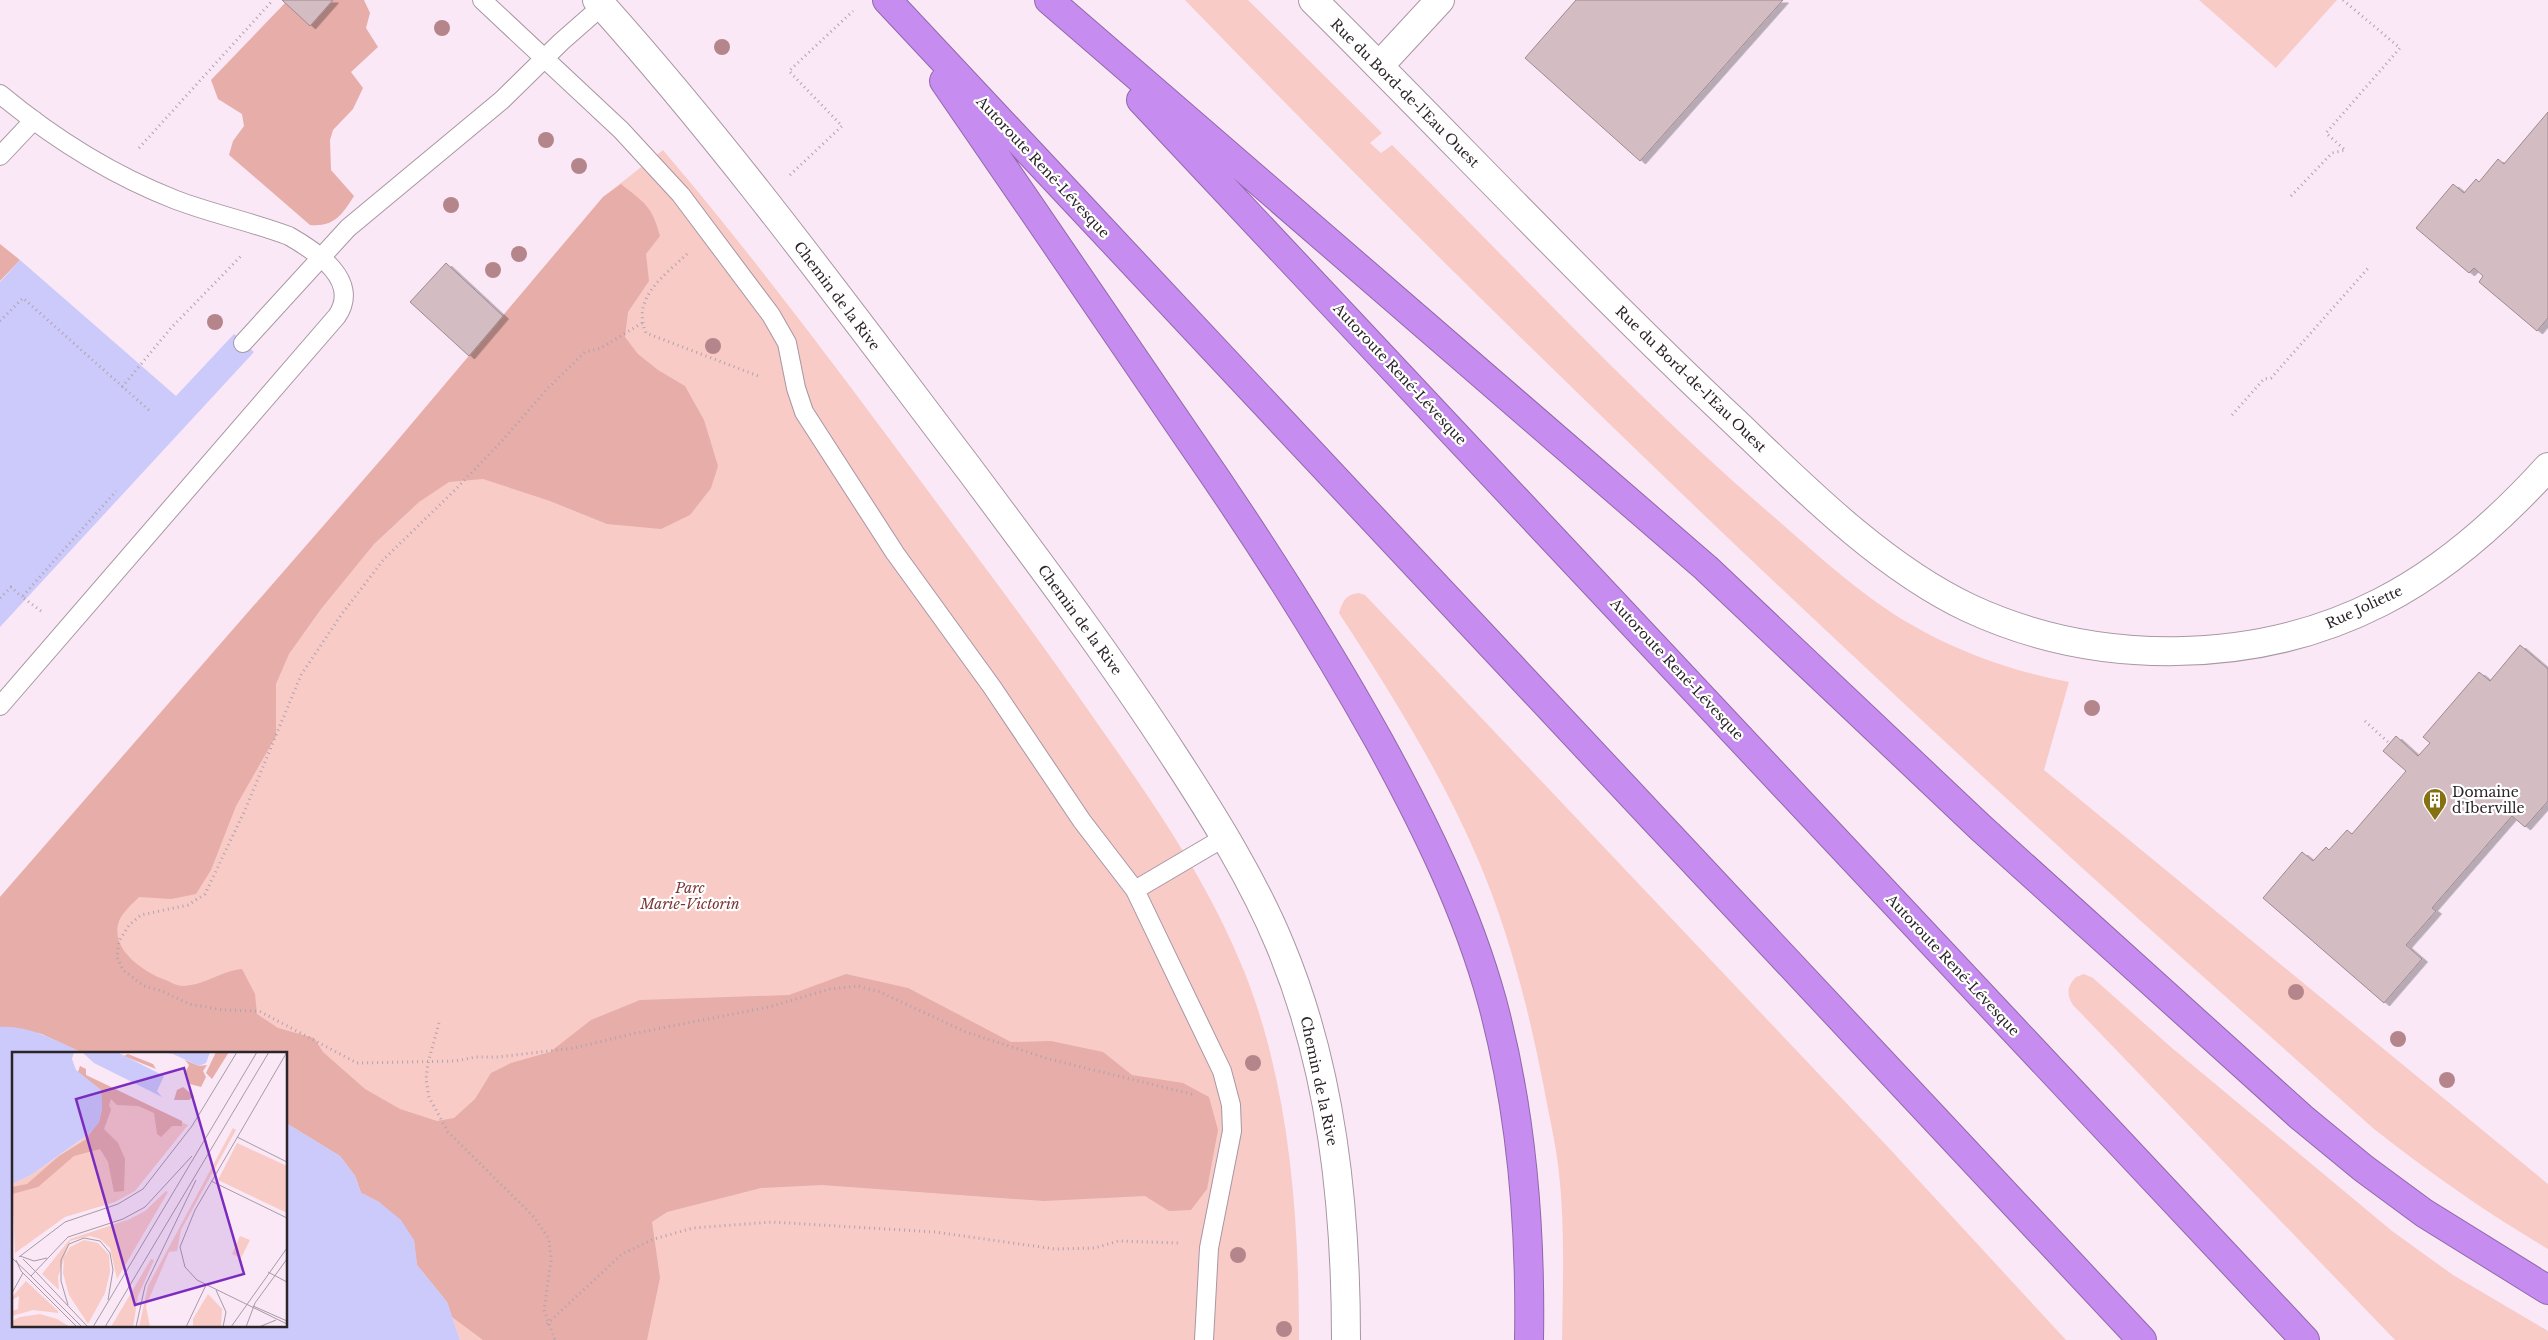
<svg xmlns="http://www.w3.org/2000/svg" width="2548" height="1340" font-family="'Libre Baskerville',serif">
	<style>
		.green { fill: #f8cbc7 }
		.forest { fill: #e6ada9 }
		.water { fill: #cbcafa }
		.building { fill: #d3bcc2; stroke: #9e898f; filter: url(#shadow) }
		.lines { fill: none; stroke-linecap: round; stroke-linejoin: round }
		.service-casing { stroke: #a896a3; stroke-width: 20 }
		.minor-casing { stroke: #a896a3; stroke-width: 30 }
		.tertiary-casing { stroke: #a896a3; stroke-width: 30 }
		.motorway-casing { stroke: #9068aa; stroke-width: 30 }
		.path { stroke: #b0a2ad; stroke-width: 3; stroke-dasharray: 1 4; stroke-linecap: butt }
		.service { stroke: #fff; stroke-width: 18 }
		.minor { stroke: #fff; stroke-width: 28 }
		.tertiary { stroke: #fff; stroke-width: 28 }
		.motorway { stroke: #c78cf0; stroke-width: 28 }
		.tree { fill: #b4868b }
		.labels { text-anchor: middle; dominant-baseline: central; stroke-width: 4.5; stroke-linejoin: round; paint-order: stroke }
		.street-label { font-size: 14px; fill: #2b2429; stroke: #fff }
		.poi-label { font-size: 14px; fill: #2b2429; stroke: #fff; text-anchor: start }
		.park-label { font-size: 14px; font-style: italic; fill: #7a3534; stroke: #fff }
		.inset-road { fill: none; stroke: #a79aa4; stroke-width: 1 }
		.view { fill: #7b2cbf; fill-opacity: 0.15; stroke: #7b2cbf; stroke-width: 2.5 }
		.inset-edge { fill: none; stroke: #2b2429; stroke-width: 2.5 }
	</style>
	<defs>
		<filter id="shadow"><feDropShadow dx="5.5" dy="3" stdDeviation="0" flood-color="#0004"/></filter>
	</defs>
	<rect width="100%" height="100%" fill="#fae8f6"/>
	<!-- green -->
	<path class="green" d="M1185,0H1248L1382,133L1370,143L1381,153L1392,145C1518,269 1638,401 1774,517C1818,555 1861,596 1912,625C1960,653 2015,672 2069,682L2044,770L2548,1184V1249C2487,1213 2430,1173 2374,1129C2259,1026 2144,925 2031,821C1741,555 1458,282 1185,0Z
		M2199,0H2337L2276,68Z
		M663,150C771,277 869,412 969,546C1012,603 1054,661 1095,720C1151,799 1208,881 1244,971C1290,1086 1299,1217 1299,1340H460L447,1302L417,1265L379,1202L340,1156L286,1123V1054H85L42,1034L9,1027H0V897L392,447L603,197Z
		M1359,593L1365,595L1887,1146L2066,1340H1562C1563,1284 1565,1228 1559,1173C1556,1144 1549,1116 1544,1088C1529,1011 1510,936 1480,864C1443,776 1391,693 1339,613C1343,601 1345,595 1359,593Z
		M2084,974L2093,978L2172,1048L2392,1231L2453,1275L2548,1331V1340H2395L2073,1005C2066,994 2067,986 2076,977Z"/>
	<!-- forest -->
	<path class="forest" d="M333,0H364L370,13L366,28L378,47L351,72L363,88L353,109L333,130L330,140L331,170L354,196C342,215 334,227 310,225L229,155L233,141L244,126L242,114L218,99L211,80L285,3Z
		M621,184C645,203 652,206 660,236L646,254L649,281L628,312L625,337L638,354L658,370L685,386L704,420L718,466L711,488L690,515L661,529L607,524L550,501L483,479L449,482L419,502L374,544L321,609L289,654L276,684V736L236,806L211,870L196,894L171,899L139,897C133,903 122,913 119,921C109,950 145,973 168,981C172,983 178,986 182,986C203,986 221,971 242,969L255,994L257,1014L278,1028L314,1038L323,1052L365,1089L400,1109L437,1121L454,1118L475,1099L491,1073L511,1063L550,1052L591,1020L640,1000L789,995L846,974L908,988L1011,1042L1051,1041L1103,1052L1132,1075L1183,1083L1209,1097L1218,1130L1207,1189L1191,1210L1169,1211L1145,1196L1044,1201L822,1185L761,1188L667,1212L652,1222L660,1278L647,1340H483L452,1317L447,1302L417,1265L414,1240L379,1202L361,1193L355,1176L340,1156L286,1123V1054H85L42,1034L9,1027H0V897L392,447L603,197Z
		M0,244L20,260L0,281Z"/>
	<!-- water -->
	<path class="water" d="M20,260L176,396L234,334L254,352L0,627V282Z
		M0,1027C30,1025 58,1042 85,1054H14V1326H286V1123L340,1156L355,1176L361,1193L379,1202L401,1220L414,1240L417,1265L447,1302L460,1340H0Z"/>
	<!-- building -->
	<path class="building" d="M282,0H333L310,26Z
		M1576,0H1783L1640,161L1525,58Z
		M2548,112V318L2537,331L2479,282L2483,276L2474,268L2469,273L2416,228L2453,184L2464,193L2476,179L2479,182L2498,159L2504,164Z
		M446,263L503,316L469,356L410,302Z
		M2520,645L2548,669V801L2525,827L2512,816L2432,908L2436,911L2406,945L2422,959L2384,1003L2263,898L2302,852L2313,861L2326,847L2329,850L2347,830L2352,834L2406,771L2383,751L2396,736L2418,756L2430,743L2423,737L2479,672L2490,681Z"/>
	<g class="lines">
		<!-- service casing -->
		<g class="service-casing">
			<path id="service" d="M482,0L621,130L681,195L771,315L787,343L796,388L804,412L895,553L992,687L1082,821L1135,890L1222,1071L1231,1105L1232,1131L1209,1248L1204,1340
				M0,94C53,138 112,175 176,200C213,214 252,222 289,236C317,252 361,281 337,316L0,706
				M0,156L34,120
				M243,343L348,228L502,100L561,42L602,6
				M1135,890L1225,837"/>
		</g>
		<!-- minor casing -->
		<g class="minor-casing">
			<path id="minor" d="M597,0C731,149 849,311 970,470C1041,565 1112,660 1176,759C1215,819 1253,880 1280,945C1332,1069 1346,1207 1346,1340
				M1379,66L1440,0"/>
		</g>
		<!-- tertiary casing -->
		<g class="tertiary-casing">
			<path id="tertiary" d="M1313,0C1454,140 1589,285 1734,421C1803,487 1882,567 1969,608C2096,667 2256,666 2381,602C2446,569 2500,520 2548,467"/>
		</g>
		<!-- motorway casing -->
		<g class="motorway-casing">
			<path id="motorway" d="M887,0L2142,1340
				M1049,0L1706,568L1981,828L2301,1117L2363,1168L2424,1213L2548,1290
				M944,81C1026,200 1108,320 1189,439C1257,537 1321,637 1379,741C1424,823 1467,910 1492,1001C1522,1112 1531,1225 1529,1340
				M1141,100L2305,1340"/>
		</g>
		<!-- path -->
		<path class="path" d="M2343,0L2400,48L2326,133L2345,150
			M139,148L273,0
			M790,175L842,126L789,71L853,11
			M2291,196L2332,153L2345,150
			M687,254C664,276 631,298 646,333L761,377
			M0,321L23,298L151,412
			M642,323L601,348L585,352L547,389L501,442L454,491L384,559L341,615L301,675L245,810L205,894L188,905L141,915L129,925L119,941L117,957L123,970L144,986L162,991L189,1004L223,1010L259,1011L357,1063L456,1061L476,1057H498L574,1048L636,1033L769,1007L830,989L858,986L880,992L966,1032L1049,1059L1195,1095
			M122,387L171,328L243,254
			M2232,415L2264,379L2271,378L2370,266
			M0,598L11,587L22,597
			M41,611L22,597L116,491
			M2365,721L2389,743
			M439,1023L428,1063L426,1079L429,1097L448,1132L534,1217L549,1239L551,1261L544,1310L555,1340
			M547,1324L622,1254L654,1239L693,1228L772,1222L935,1232L1055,1249L1095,1248L1118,1241L1179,1243"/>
		<!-- service -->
		<use href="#service" class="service"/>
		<!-- minor -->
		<use href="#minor" class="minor"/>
		<!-- tertiary -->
		<use href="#tertiary" class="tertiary"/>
		<!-- motorway -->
		<use href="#motorway" class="motorway"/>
	</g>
	<!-- trees -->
	<g class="tree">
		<circle cx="442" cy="28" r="8"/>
		<circle cx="722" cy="47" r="8"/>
		<circle cx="546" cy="140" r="8"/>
		<circle cx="579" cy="166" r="8"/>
		<circle cx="451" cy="205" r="8"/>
		<circle cx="519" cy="254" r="8"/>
		<circle cx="493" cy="270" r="8"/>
		<circle cx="215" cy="322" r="8"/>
		<circle cx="713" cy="346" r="8"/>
		<circle cx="2092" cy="708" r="8"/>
		<circle cx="2296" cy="992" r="8"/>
		<circle cx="2398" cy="1039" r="8"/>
		<circle cx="1253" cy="1063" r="8"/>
		<circle cx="2447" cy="1080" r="8"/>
		<circle cx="1238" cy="1255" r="8"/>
		<circle cx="1284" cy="1329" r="8"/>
	</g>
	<!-- icons -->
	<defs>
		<g id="building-pin" transform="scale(1.25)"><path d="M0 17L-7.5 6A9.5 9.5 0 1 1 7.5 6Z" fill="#847112" stroke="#fff"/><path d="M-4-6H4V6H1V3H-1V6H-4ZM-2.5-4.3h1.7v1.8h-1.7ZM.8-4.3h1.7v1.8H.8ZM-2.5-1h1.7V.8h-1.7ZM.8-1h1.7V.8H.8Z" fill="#fff"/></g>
	</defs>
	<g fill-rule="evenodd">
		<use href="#building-pin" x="2435" y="800"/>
	</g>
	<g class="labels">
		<!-- street labels -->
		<g class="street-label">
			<text transform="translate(1405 93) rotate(45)">Rue du Bord-de-l'Eau Ouest</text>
			<text transform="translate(1043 167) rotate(47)">Autoroute René-Lévesque</text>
			<text transform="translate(837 296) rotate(53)">Chemin de la Rive</text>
			<text transform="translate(1400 374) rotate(47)">Autoroute René-Lévesque</text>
			<text transform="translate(1691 379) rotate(44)">Rue du Bord-de-l'Eau Ouest</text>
			<text transform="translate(2364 607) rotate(-25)">Rue Joliette</text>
			<text transform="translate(1080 620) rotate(54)">Chemin de la Rive</text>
			<text transform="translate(1677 669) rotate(47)">Autoroute René-Lévesque</text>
			<text transform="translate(1953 965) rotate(47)">Autoroute René-Lévesque</text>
			<text transform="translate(1319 1081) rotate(78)">Chemin de la Rive</text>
		</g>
		<!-- poi labels -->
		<g class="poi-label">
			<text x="2452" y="792">Domaine<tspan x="2452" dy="16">d'Iberville</tspan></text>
		</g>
		<!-- park labels -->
		<g class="park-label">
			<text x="690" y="888">Parc<tspan x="690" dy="16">Marie-Victorin</tspan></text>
		</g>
	</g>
	<!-- overview -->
	<g transform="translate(12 1052)">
		<rect width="275" height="275" fill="#fae8f6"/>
		<path d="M73,23L176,73L123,139L103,150L53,165L3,201L0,132L19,123L68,89L87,70L90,57ZM221,76L224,78L169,178L165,199L157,200L134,254L138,275H127L136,234ZM225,91L275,114V161L206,128ZM154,139L156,140L105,227L98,196L88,187L78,184L58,189L46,225L47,238L30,222L58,187L118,167L133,159ZM228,184L238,188L229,206L220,202ZM72,188L86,191L97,203L98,220L93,241L76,272L57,243L51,221L52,206L58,195ZM139,207L142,208L126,244L121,275H99ZM14,229L46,259V261L21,258L0,264V259L6,257L7,244L0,248V245ZM196,242L210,257L209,275H181V267ZM28,262L45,267L58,275H0V269L8,265Z" fill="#f8cbc7"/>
		<path d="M204,0H217L200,27L194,21ZM116,2L141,12L144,17L112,4ZM173,8L187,14L195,13L191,19L194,25L189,35L178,32L174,19L177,13ZM68,14L74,17V23L170,69V74H160L149,85L145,82L142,61L126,54L105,53L99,47L97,53L99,58L92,77L106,91L113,107L112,139L102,140L96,110L88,97L62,104L26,135L0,142V135L15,132L47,104L73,88L87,70L90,57L89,38L66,20ZM171,35L182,44L177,48H162L165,38Z" fill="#e6ada9"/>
		<path d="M0,0H62L60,7L64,18L89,38L90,57L87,70L77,82L19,123L0,132ZM70,0H105L152,24L145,39L150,45L82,11ZM150,0H198L194,11L187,14L161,2Z" fill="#cbcafa"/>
		<path class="inset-road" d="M275,0L183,158L168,195L173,215L185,228L275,272M225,85L275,110M199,129L275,166M8,204L22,209L35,206M7,205L53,170L106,152L131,137L180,74L225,0M0,206L19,224M11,207L24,220M4,208L9,219L65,275M24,220L76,275M256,220L275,230M204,238L214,260L211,275M0,241L11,221M56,253L49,229V208L57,192L72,186L88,189L98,201L101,218L96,248M241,254L275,269M70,275L19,224L56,185L111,167L133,155L180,104M81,275L245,0M93,275L257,0M124,275L133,234L184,128M174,275L194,233M219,275L275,196M234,275L243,251L275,207M247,275L264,268"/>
		<path class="view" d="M172,16L232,222L123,253L64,47Z"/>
		<rect width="275" height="275" class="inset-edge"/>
	</g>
</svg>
